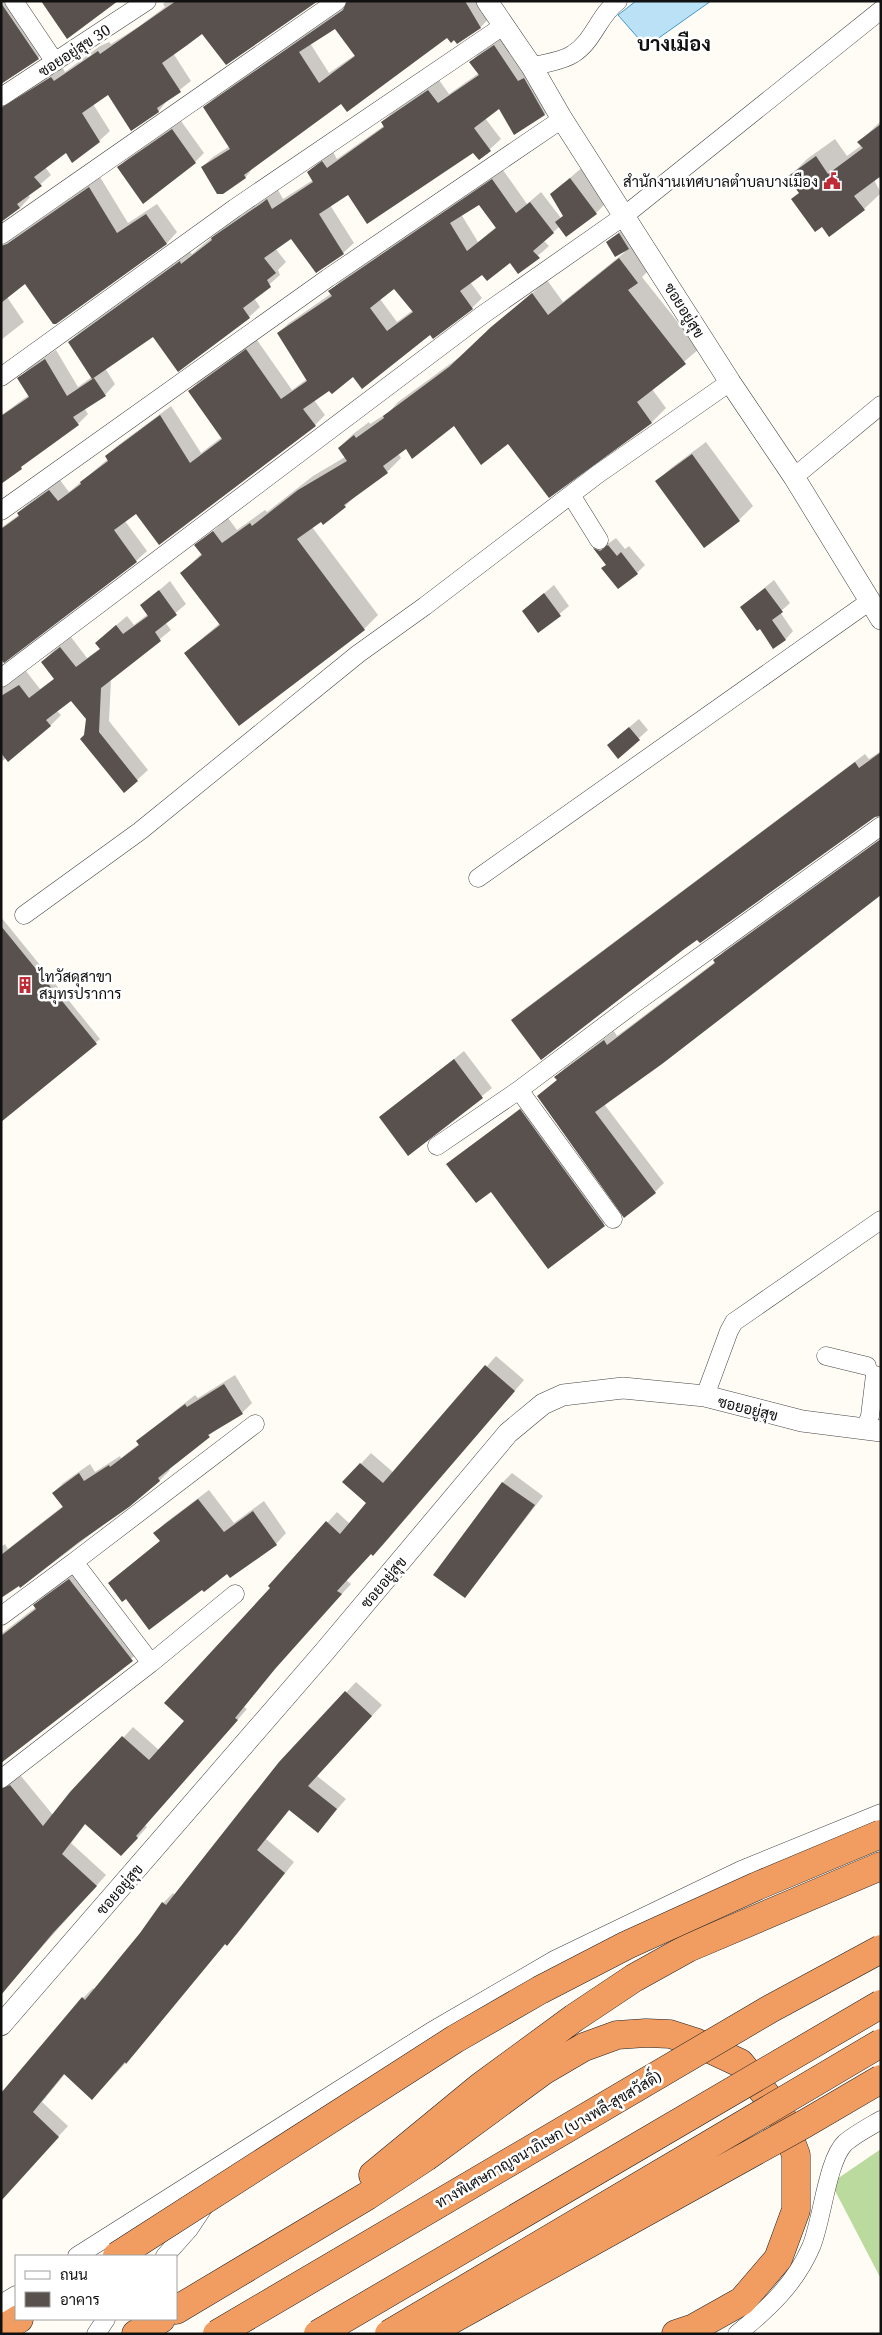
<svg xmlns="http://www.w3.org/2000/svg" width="882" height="2335" font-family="'Noto Serif',Sarabun,serif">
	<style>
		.forest { fill: #bbda9d }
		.water { fill: #bae1f5; stroke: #4399cb }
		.shadow { fill: #0003; fill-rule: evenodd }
		.building { fill: #59514d; fill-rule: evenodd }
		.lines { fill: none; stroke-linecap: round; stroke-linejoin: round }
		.minor-casing { stroke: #444; stroke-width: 19 }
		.tertiary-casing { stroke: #444; stroke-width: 22 }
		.motorway-casing { stroke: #222; stroke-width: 29 }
		.minor { stroke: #fff; stroke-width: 18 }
		.tertiary { stroke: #fff; stroke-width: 21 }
		.motorway { stroke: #f19d61; stroke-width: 28 }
		.motorway-bridge-casing { stroke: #222; stroke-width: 29; stroke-linecap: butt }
		.motorway-bridge { stroke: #f19d61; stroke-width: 28 }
		.labels { text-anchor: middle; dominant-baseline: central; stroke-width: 5; stroke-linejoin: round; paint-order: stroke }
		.street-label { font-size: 15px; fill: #111; stroke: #fff }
		.poi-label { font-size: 15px; fill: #111; stroke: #fff; text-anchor: end }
		.district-label { font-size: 20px; font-weight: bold; fill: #111; stroke: #fff }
	</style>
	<rect width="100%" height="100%" fill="#fffcf5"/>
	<!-- forest -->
	<path class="forest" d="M881,2149V2279L831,2183Z"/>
	<!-- water -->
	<path class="water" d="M636,1H711L646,47L618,15Z"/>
	<!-- shadow -->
	<path class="shadow" d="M1,1H17L49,48L38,58L1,84Z
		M166,1H318L227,63L203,33L173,53L191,81L168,99L159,111L132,129L108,93L93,104L110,131L99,141L66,152L45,167L51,175L28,195L30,197L20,208L1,222V89L62,67L65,72L100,46L109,42L111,44L138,27L165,7L163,4Z
		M350,1H481L491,16L481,27L457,43L448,36L341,102L255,165L246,177L223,193L202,167L213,157L230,146L205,107L215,97ZM336,27L355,55L329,73L310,43Z
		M505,36L555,104L545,114L515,134L499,108L485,118L501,139L479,159L473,151L349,194L330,205L354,243L343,253L292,237L275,248L286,262L278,270L280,275L254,298L260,307L249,317L178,370L154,335L105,368L115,384L105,395L84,408L88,414L78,424L1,442V412L3,414L29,395L19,379L29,368L56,350L78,387L92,377L69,342L80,332L190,252L192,254L223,228L274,193L278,190L283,199L313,180L308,172L319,162L333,152L337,159L385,125L382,122L393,112L439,80L449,94L479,73L471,62L481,51Z
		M181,121L204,153L195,162L119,167L128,158Z
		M881,121V181L878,177L874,180L881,193L864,209L800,192L789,177L807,159L835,139L847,156L862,145L859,142Z
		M585,165L610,199L596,213L560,226L544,241L549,246L519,272L510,262L482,273L470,282L482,298L472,308L353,375L314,400L325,415L315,425L136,512L125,521L147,551L136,561L1,664V528L20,514L18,513L29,503L60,480L69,492L108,459L106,456L117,446L171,406L201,453L222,437L190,391L200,380L257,340L292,390L307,379L278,333L289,323L332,293L330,291L340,281L503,170L527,204L541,192L561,218L564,215L551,194ZM479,203L496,227L478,242L461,214ZM395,288L413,310L397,322L380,299Z
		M100,177L128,223L157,204L177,232L167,243L56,323L25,282L7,297L24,322L1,340V227L8,235L19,234Z
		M623,229L651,268L642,277L699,349L652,389L666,408L652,422L549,496L509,442L454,424L406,447L398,453L401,458L387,472L360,492L345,506L312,527L378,615L364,629L239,724L185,653L220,623L182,573L202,553L196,546L228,518L237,530L265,510L267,512L313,476L345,457L339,448L353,434L369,422L370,424L389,412L398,402L465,353L547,280L563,302L625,252L607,242Z
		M706,442L753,506L739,520L657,481L671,468Z
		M616,538L625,549L629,546L645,565L637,573L607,564L595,549L602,541L609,543Z
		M774,580L790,603L780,612L793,631L785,640L760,627L741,607Z
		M170,581L186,604L165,622L171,630L111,679L109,721L148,770L124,792L86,735L87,719L71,699L57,711L61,715L50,726L1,762V670L14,679L26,671L40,689L55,678L42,662L53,651L71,637L87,658L101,648L107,633L127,616L134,625L148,614L142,605Z
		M554,585L569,606L539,631L523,611Z
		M639,719L648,730L618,757L608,745Z
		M881,751V814L874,816L697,938L513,1020L522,1011L865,754L869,759Z
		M881,838V894L604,1104L664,1183L655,1192L538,1096L558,1079L556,1077L565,1068L614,1031L617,1036L715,962L724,951Z
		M1,917L100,1039L1,1120Z
		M464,1051L492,1088L408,1155L381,1118Z
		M530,1101L613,1216L549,1267L491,1190L448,1164Z
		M496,1356L524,1380L383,1545L373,1554L372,1553L346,1580L351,1584L284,1657L244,1707L247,1709L145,1825L147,1827L131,1845L86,1823L71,1843L106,1875L1,1993V1773L13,1780L21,1776L53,1815L133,1727L159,1750L186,1720L272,1588L270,1586L337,1512L350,1524L368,1503L344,1482L371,1453L394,1473Z
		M235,1375L252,1403L242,1413L218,1428L168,1468L170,1470L160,1480L95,1531L21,1587L19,1585L1,1597V1547L5,1544L8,1549L63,1506L53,1493L63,1483L90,1464L95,1472L120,1456L121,1458L139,1444L138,1442L148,1432L195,1395L198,1398Z
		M512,1473L543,1496L465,1597L435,1574L503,1482Z
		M209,1490L234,1523L264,1501L286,1533L276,1544L202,1588L126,1597L109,1583L161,1540L155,1533L165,1523Z
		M80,1570L142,1650L1,1763V1634L36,1607L35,1605L45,1595Z
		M356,1682L382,1705L317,1776L346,1799L318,1831L290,1809L266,1839L294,1862L237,1934L227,1944L226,1943L136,2052L92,2099L65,2074L42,2102L68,2126L1,2199V2095L83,1998L93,1988L95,1990L141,1934L163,1903L173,1893L175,1895L280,1763Z"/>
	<!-- building -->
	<path class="building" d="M41,1H118L67,39Z
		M176,1H318L226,65L202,34L186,46L162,63L181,92L157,108L159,112L131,131L108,95L82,113L100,142L72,163L66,153L34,177L42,186L17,204L20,208L1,222V108L51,77L54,81L98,51L100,54Z
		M347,1H465L481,28L457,44L454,40L451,43L447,38L347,112L341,104L244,175L246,178L223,194H217L201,167L230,149L203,107L343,10ZM335,29L355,56L319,83L299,52Z
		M1,3L39,59L1,84Z
		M494,45L518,81L524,78L545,115L514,135L499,109L474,128L491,151L479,160L473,153L367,224L348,195L319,214L344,254L316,273L291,239L264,258L276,273L267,280L271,287L243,308L250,318L178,372L153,337L92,379L68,342L180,261L181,264L212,240L211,238L262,203L267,199L272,209L313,182L307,172L322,161L327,168L384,127L381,122L428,90L438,103L479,75L469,62Z
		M881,124V176L854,196L865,210L829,237L822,227L815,232L791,199L799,193L787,177L816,156L828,174L863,148L857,142Z
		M172,129L196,163L143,204L117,167Z
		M570,178L597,214L566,237L555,222L563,216L550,194Z
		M492,179L516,213L530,202L554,233L533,251L540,258L518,274L510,263L487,281L482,275L460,291L473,309L433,339L430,335L362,389L353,377L332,394L329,391L303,409L316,426L159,545L136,514L114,530L137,562L4,663L1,659V529L19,516L17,513L49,490L58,501L81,484L80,482L108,461L105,456L160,415L190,463L222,439L188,391L246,349L281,399L307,381L277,333L332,296L328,291ZM479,205L496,228L467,251L450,223ZM394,289L413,312L387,331L370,308Z
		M89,187L117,233L146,214L167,244L56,324H53L25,284L1,303V246L7,244Z
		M619,233L629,249L615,257L606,242Z
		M619,258L638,283L628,290L686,364L637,402L652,423L549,498L508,444L481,465L454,426L412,459L406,449L383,466L388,473L344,505L346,507L323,525L321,522L297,539L365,630L239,726L184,653L220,625L180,573L202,555L194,545L213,531L222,543L250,523L252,526L298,490L347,461L338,448L354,435L356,438L384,418L383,416L449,367L491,327L532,293L548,315Z
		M45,359L67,396L94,378L106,396L73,417L79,425L21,467L22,469L1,484V416L29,397L17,378Z
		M692,454L740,521L704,548L655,481Z
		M608,545L617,556L621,552L638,574L618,589L601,568L606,565L593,548L600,551Z
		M765,588L783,612L772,620L786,640L773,649L760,629L757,631L740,607Z
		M159,590L177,615L155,632L161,641L101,688L99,732L138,781L124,793L80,739L84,735L86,719L71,701L46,720L51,726L8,762L1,753V696L19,685L29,698L54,679L41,662L60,647L76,667L100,649L95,643L116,625L123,634L148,616L140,605Z
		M544,593L561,616L538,633L522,611Z
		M629,727L640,740L618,759L607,745Z
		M881,752V816L875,817L700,943L697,940L683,950L541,1060L511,1020L855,762L859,768Z
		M881,839V895L662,1064L595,1112L656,1193L624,1218L537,1096L557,1080L554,1077L604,1040L607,1045L715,963L713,960Z
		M1,926L97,1044L1,1122Z
		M454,1059L483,1098L408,1156L379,1117Z
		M520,1109L605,1226L548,1269L491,1192L476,1203L446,1164Z
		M485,1365L515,1391L373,1556L371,1554L337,1591L342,1594L275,1669L235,1718L238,1720L136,1836L138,1838L121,1856L85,1824L62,1854L97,1886L53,1933L1,1995V1789L10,1785L43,1826L70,1792L122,1736L149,1760L184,1721L164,1703L270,1588L268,1586L326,1521L340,1534L366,1503L342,1482L360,1463L383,1483Z
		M224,1384L243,1414L208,1435L210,1437L158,1478L160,1481L129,1507L79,1542L20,1588L19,1586L1,1598V1555L63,1507L52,1493L79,1473L84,1481L109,1465L110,1467L139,1445L136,1441L185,1404L187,1407Z
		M502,1482L535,1505L465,1598L433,1575Z
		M198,1499L224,1532L253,1511L277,1545L230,1578L227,1574L204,1592L202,1590L149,1630L126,1599L122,1602L108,1583L160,1541L153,1533Z
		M69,1579L133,1661L1,1763V1636L36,1609L33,1605Z
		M345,1691L372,1716L308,1786L337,1809L318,1833L289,1810L257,1850L285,1873L227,1946L225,1944L126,2064L125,2062L92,2100L64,2074L33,2112L59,2137L1,2201V2093L82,1997L85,2000L140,1933L162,1902L166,1905L279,1762Z"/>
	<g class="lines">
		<!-- minor casing -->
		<g class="minor-casing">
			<path id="minor" d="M14,1L55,62
				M532,67C545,63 563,61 573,54C594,41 598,16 618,1
				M1,97L147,1
				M1,235L337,1
				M1,377L235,208L503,26
				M794,477L881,405
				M571,495L599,540
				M1,511L328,278L562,119
				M1,678L481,316L624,216L881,10
				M478,878L870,601
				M24,915L140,831L358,654L425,606L598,474L730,382
				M519,1090L613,1219
				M437,1146L519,1090L631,1006L881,826
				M826,1356L867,1366
				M705,1396L729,1331L734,1322L881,1220
				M865,1430L870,1416L875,1375
				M74,1562L255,1424
				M1,1616L74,1562L151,1663
				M1,1779L151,1663L235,1594
				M77,2256L432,2031L556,1959L741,1870L881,1813
				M165,2256L189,2229L205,2205
				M1,2304L16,2295
				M96,2334L106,2319
				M737,2334C768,2309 795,2284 811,2247C822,2222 827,2160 845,2143C855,2134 869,2127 881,2120"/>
		</g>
		<!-- tertiary casing -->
		<g class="tertiary-casing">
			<path id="tertiary" d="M487,1L532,67L562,119L730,382L794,477L881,619
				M1,2025L325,1651L508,1433L543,1404L563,1395L623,1388L705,1396L802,1421L881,1431"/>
		</g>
		<!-- motorway casing -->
		<g class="motorway-casing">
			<path id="motorway" d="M373,2175L480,2087L574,2018L634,1978L688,1948L881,1866
				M176,2310L367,2196L426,2157L543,2071L584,2047L617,2035L646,2033L670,2034L695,2042L740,2063L780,2112L796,2155V2210L778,2259L742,2301L694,2328L676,2334
				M1,2330L19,2319
				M136,2334L161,2319"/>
		</g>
		<!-- minor -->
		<use href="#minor" class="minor"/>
		<!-- tertiary -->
		<use href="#tertiary" class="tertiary"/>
		<!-- motorway -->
		<use href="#motorway" class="motorway"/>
		<!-- motorway-bridge casing -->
		<g class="motorway-bridge-casing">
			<path id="motorway-bridge" d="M117,2256L455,2039L540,1990L627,1945L757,1886L881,1834
				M217,2334L770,2009L881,1949
				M318,2334L881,2004
				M389,2334L881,2043
				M426,2334L806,2123L881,2079"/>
		</g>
		<!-- motorway-bridge -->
		<use href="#motorway-bridge" class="motorway-bridge"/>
	</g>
	<!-- icons -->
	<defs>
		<g id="civic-bare" transform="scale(1.35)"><path d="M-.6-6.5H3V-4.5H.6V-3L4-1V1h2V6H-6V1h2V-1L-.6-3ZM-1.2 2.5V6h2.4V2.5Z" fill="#bf2a37" stroke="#fff" stroke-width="2.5" paint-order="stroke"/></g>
		<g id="building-bare" transform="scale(1.35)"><path d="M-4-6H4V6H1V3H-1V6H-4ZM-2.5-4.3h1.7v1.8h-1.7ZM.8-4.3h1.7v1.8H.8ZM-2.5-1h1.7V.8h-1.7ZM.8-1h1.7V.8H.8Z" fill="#bf2a37" stroke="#fff" stroke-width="2.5" paint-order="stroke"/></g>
	</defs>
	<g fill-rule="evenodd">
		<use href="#civic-bare" x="832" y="181"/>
		<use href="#building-bare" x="25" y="985"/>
	</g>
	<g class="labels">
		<!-- street labels -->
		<g class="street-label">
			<text transform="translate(74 50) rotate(-33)">ซอยอยู่สุข 30</text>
			<text transform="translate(685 310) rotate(58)">ซอยอยู่สุข</text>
			<text transform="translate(748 1408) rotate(14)">ซอยอยู่สุข</text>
			<text transform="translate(383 1582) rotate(-50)">ซอยอยู่สุข</text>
			<text transform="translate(119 1889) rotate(-49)">ซอยอยู่สุข</text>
			<text transform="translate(548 2139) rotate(-30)">ทางพิเศษกาญจนาภิเษก (บางพลี-สุขสวัสดิ์)</text>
		</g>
		<!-- poi labels -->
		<g class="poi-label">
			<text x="818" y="181">สำนักงานเทศบาลตำบลบางเมือง</text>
			<text x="39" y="976" text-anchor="start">ไทวัสดุสาขา<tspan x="39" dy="17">สมุทรปราการ</tspan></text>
		</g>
		<!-- district labels -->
		<g class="district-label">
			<text x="674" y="43">บางเมือง</text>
		</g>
	</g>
	<!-- border -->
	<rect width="882" height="2335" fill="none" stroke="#111111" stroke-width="5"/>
	<!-- legend -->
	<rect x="15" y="2255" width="162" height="65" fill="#ffffff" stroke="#a0a0a0"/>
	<rect x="25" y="2271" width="25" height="8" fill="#ffffff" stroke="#a0a0a0"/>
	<text x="60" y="2280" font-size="15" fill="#111111">ถนน</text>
	<rect x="25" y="2292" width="25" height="15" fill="#59514d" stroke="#a0a0a0"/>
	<text x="60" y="2305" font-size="15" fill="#111111">อาคาร</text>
</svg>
